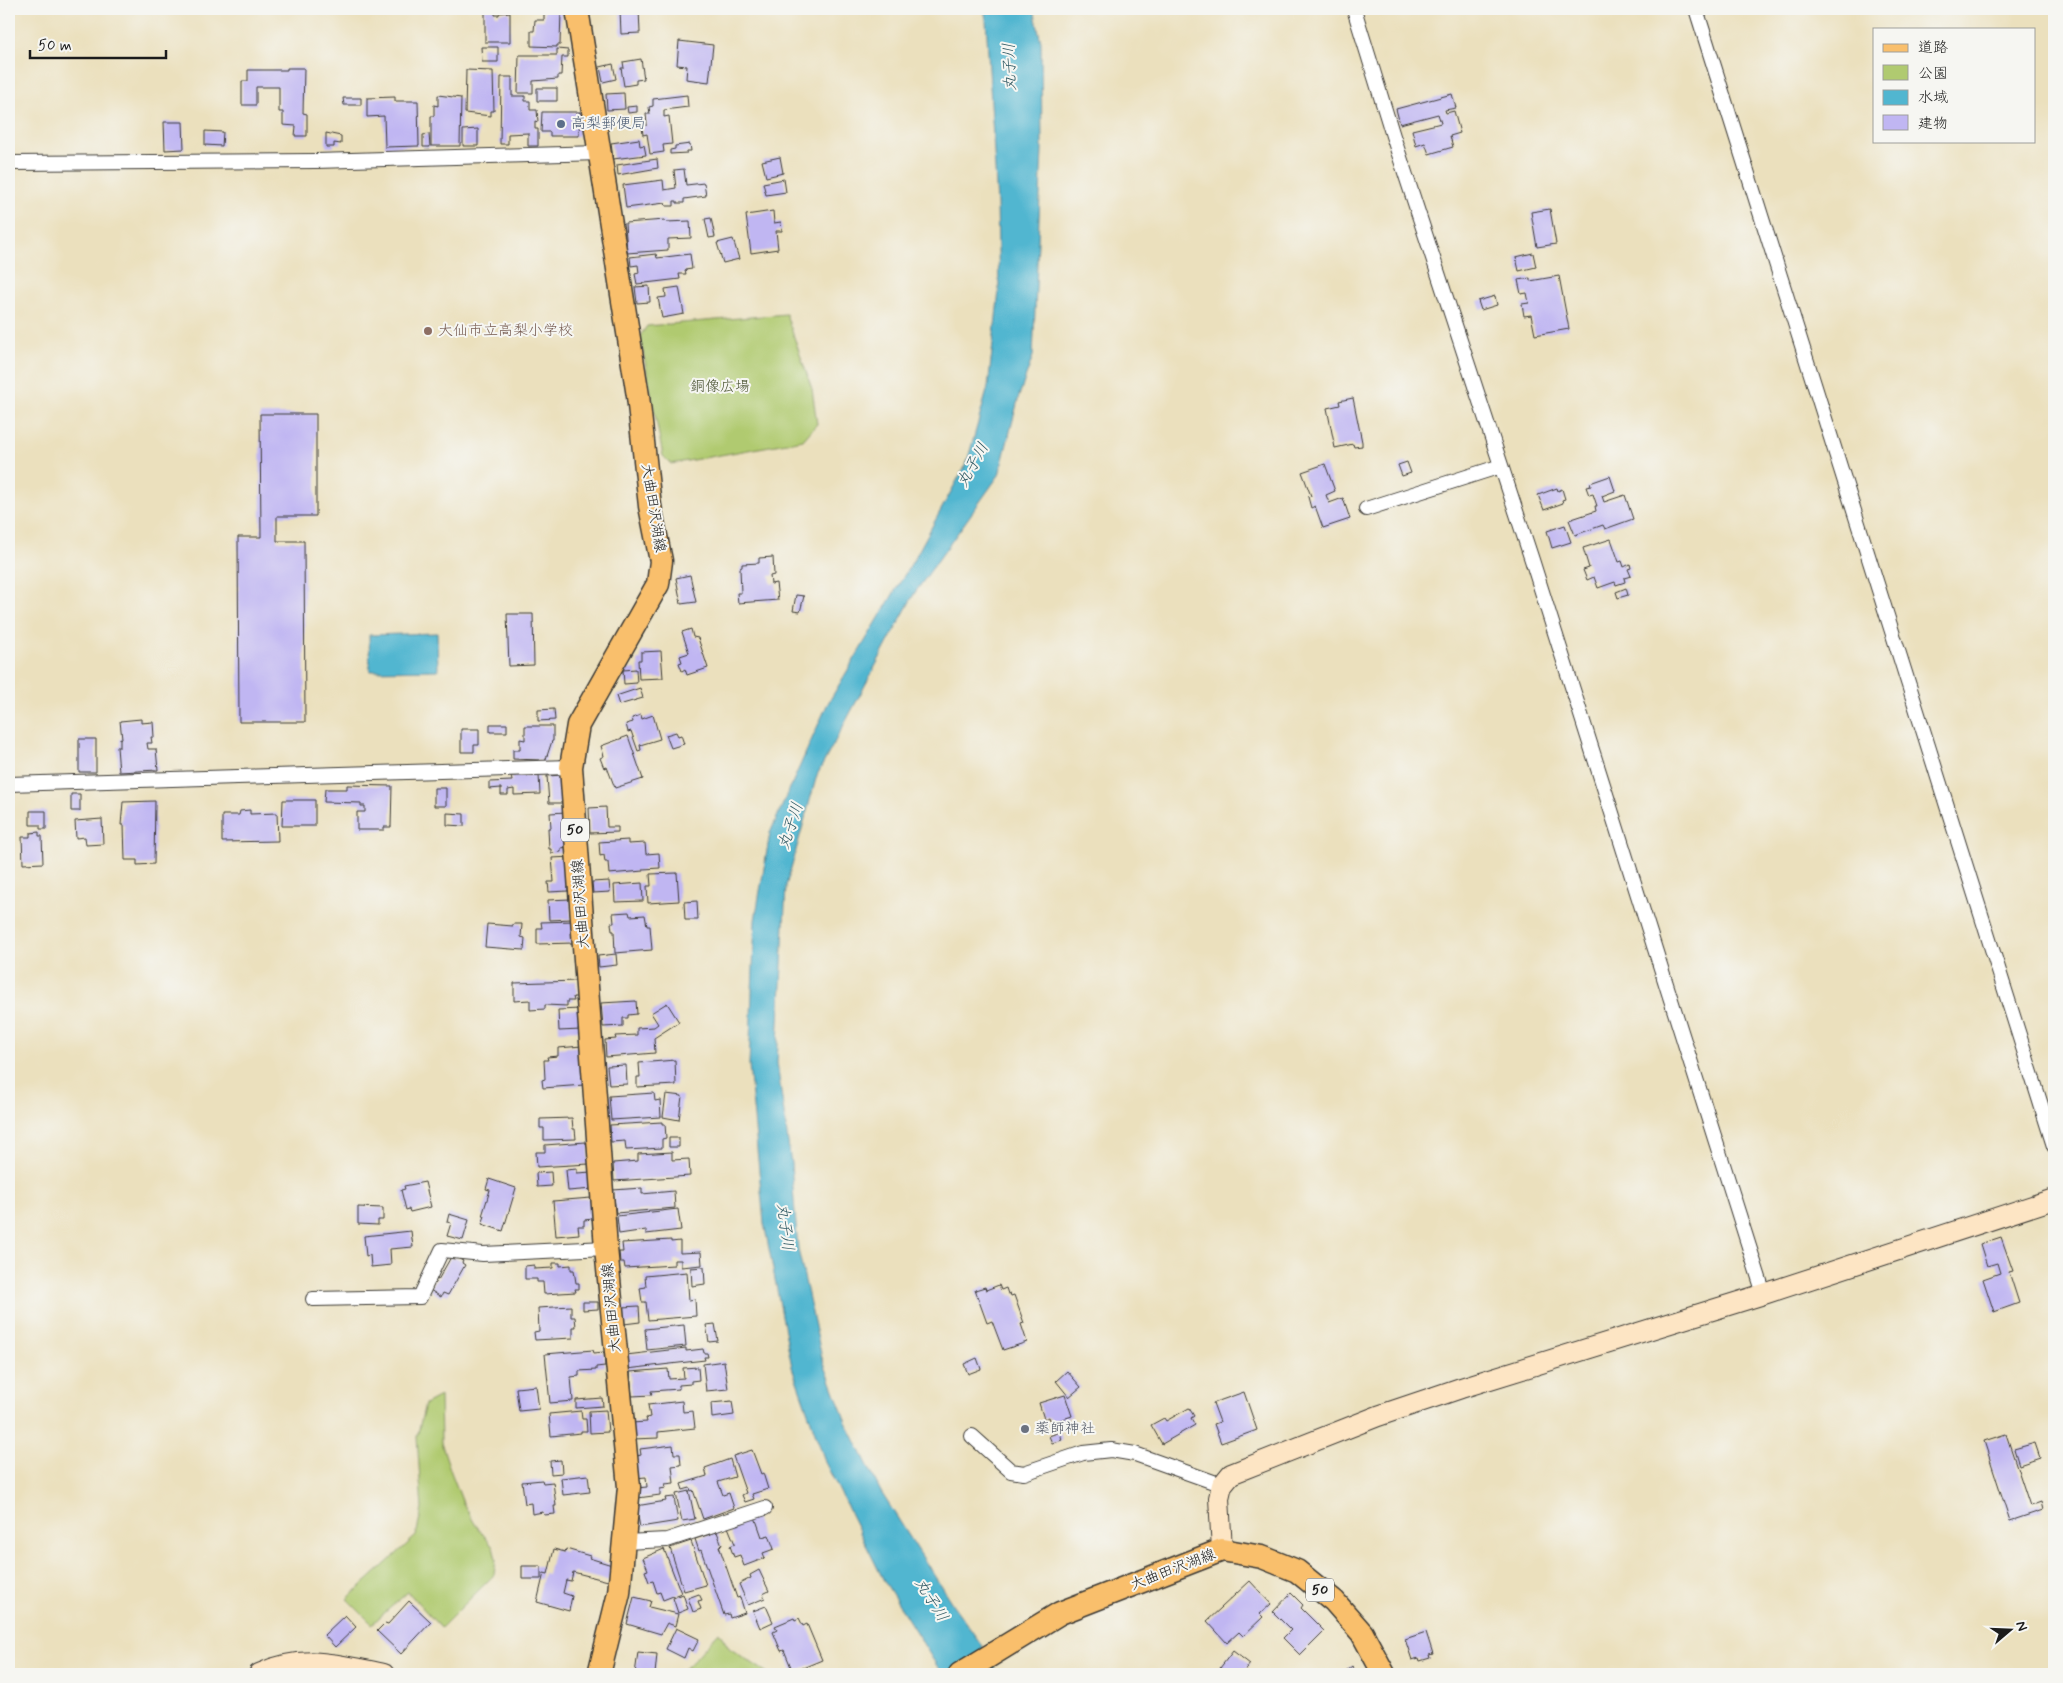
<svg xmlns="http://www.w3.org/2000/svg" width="2063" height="1683" font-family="Mynerve,'Klee One',sans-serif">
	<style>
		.green { fill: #b0ca70; stroke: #667346 }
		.water { fill: #51b6d0; stroke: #366976 }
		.building { fill: #c0b6f2 }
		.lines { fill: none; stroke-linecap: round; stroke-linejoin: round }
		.street-casing { stroke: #3b3934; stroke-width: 16 }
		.secondary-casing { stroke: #3b3934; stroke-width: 22 }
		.primary-casing { stroke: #3b3934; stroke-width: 25 }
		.street { stroke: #fff; stroke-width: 14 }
		.secondary { stroke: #fde5c4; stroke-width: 20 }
		.primary { stroke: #f9bf6c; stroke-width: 22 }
		.service-dot { fill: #5c6f8a; stroke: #f6f6f2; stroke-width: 2 }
		.education-dot { fill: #8d6e63; stroke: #f6f6f2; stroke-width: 2 }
		.worship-dot { fill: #6b7280; stroke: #f6f6f2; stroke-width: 2 }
		.labels { text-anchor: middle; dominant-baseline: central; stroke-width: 4; stroke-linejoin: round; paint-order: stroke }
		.shield { fill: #f6f6f2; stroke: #5d5d5c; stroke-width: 1 }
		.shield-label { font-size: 14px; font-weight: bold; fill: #1c1c1c }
		.service-label { font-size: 15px; fill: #4e5e75; stroke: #f6f6f2; text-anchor: start }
		.education-label { font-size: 15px; fill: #785e54; stroke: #f6f6f2; text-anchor: start }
		.park-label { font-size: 15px; fill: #505939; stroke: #f6f6f2 }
		.street-label { font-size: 15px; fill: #1c1c1c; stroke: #f6f6f2 }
		.worship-label { font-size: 15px; fill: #5b616d; stroke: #f6f6f2; text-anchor: start }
		.water-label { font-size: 16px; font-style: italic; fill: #315a64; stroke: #f6f6f2 }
	</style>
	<rect width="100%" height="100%" fill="#f6f6f2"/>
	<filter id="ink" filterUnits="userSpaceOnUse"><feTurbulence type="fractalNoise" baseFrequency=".02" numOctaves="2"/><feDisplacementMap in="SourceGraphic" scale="10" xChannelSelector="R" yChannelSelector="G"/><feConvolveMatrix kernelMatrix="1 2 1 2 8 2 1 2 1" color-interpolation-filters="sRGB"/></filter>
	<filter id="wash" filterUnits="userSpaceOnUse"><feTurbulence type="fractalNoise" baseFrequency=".0096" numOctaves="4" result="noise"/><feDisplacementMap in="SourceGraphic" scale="20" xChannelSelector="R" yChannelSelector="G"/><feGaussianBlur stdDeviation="1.12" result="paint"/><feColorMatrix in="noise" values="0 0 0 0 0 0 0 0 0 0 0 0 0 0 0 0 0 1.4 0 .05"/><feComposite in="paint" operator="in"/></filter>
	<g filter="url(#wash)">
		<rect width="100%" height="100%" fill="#ebe0bd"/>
		<!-- green -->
		<path class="green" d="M786,314L812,389L817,424L803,440L671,464L663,456L640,336L647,326Z
			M440,1396L441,1442L451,1472L463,1503L475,1524L493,1547L496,1559L494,1575L441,1628L408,1592L372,1624L347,1599L416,1536L422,1509L417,1437L425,1404Z
			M719,1632L729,1648L769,1674H676L689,1665Z"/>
		<!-- water -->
		<path class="water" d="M984,9H1034L1041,42L1042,150L1033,356L1019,396L999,475L914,594L817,775L786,886L777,1063L791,1164L798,1249L822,1358L846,1422L881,1492L953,1605L981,1644L998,1674H942L883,1579L826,1464L792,1367L764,1223L749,1065L755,920L770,833L827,705L917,554L967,462L988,387L999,291L997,203L986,19Z
			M437,633L438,670L370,671L369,635Z"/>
		<g id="blocks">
			<!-- building -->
			<path class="building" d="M485,9H495V15H499V13L510,12V42H485Z
				M544,9H561L560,45H557V47L531,46V31H534L535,20H544Z
				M599,9H615V13H599Z
				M620,9H639L640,33L621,34Z
				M679,41L713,45L709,82L686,79L687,66L677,65Z
				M481,47H498V62H482Z
				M557,49L568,50V57H562L561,75H558V79L533,81V93H518L519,55H557Z
				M641,59L644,79L636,80V84L624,86L621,68H624L623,62Z
				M613,64L616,79L603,82L600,67Z
				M287,68H304L303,113L307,114V136H295L296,126L283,125V112H279V87H256V105H242V81H248V70H287Z
				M466,70L493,71L494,111H491V116L465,113Z
				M501,77H512V96H525V101H530V110H537L538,122L535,121V129H538V146H528V133L508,134V144H500Z
				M537,88H557V101H537Z
				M624,93L625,109L607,110L606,94Z
				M1452,94L1456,108L1445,110L1446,113L1454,111L1460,133L1450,136L1453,147L1429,154L1425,143L1416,146L1412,130L1441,123L1438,114L1400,124L1396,109Z
				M438,95L461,98L460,146H431V116H434V105L438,106Z
				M687,95L688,107L664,110V117L669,116L672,144L663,145L664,152L650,154L647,134L643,135L642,126L647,125L646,114H650L649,107L653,106V99Z
				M395,97V101H418L419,146L385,147L384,116L367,117V98Z
				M343,98H361V105H344Z
				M637,106V112L628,113L627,107Z
				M542,112H580L579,136H550V132H541Z
				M164,122H183L184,149L165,150Z
				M478,129V146H463V130Z
				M205,131L223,132L222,146L205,145Z
				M326,133L341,136V144L334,143V147H326Z
				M429,134L430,147H423V135Z
				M639,139L640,146L644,145L646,155L613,159L611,143Z
				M690,144L691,151H687V153L670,154V150L675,149V146Z
				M780,157L783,173L766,177L762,161Z
				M657,159L658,168L618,175L617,165Z
				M684,169L686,185L704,183L706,196L684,199V203H677V201H674V206H666L665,203L626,208L623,185L663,180L664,190L676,188L674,170Z
				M784,179L786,192L766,195L763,183Z
				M1550,209L1556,244L1537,247L1531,212Z
				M773,211L774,223L781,222L782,231H776L778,249L751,253L746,215Z
				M711,218L715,237L709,238L705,219Z
				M665,220L666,222L690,221L691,238L668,239V250L627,253L625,223Z
				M733,239L739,259L723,263L717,243Z
				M1533,253L1536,267L1519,271L1516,257Z
				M656,254L657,258L690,254L692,269L685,270L686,274H679L680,279L637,284L635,274L639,273L638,265L631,266L630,257Z
				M1559,276L1569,329L1535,335L1531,315L1524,316L1522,304L1529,303L1527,293L1521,294L1518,280L1530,278V281Z
				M649,286L650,302L637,303L635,287Z
				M679,287L684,314L662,318L658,298L666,297L665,289Z
				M1495,296L1497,305L1481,310L1478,301Z
				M1353,398L1362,442V446L1354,447L1353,444L1335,448L1327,408L1340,405L1339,401Z
				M260,414H316V516H277V541H304L305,722H239L238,537H261Z
				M1407,462L1411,473L1402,476L1398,465Z
				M1325,464L1335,491L1326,495L1329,503L1343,498L1350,519L1323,528L1315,506L1311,508L1308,497L1311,496L1302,472Z
				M1610,476L1615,491L1602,496L1604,502L1625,495L1633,519L1605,529L1603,525L1575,535L1569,520L1596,511L1595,506H1597L1593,494L1589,495L1586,487L1591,486L1590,483Z
				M1557,488L1558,491L1562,489L1565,499L1562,500L1563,503L1544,510L1538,495Z
				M1565,525L1571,542L1552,548L1547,531Z
				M1611,539L1619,562L1622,561L1624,567L1630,564L1631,568L1628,569L1631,576L1624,578L1625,582L1616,585L1615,582L1598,588L1594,577L1587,580L1583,570L1589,568L1583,548Z
				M773,557L774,575L770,576L771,584L776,583L778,600L738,603L737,593H741L740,568L742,567V564L759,563V558Z
				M690,575L696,602L681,604L676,578Z
				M1626,588L1628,595L1618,598L1616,592Z
				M796,595L804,596L800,612L793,611Z
				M507,614H533L534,665L509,666Z
				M691,629L693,637L698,638L708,668L687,675L685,669L682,671L679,663L682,662L680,656L689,653L682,632Z
				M661,651L663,678L639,679L638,660H641V652Z
				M636,669L637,683L624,684L623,670Z
				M640,688L643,698L619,705L616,696Z
				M554,709L555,720L538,721V710Z
				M641,715L642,719L653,715L660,739L640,745L641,750L638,751L631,731L628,732L626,724L633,722L632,718Z
				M141,719V723L153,722L154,737H151L152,743H147L148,749H156L158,770L119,772L117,747H120V738L122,739L120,721Z
				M490,724H507V732H490Z
				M525,726H553V741H552L545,762H540V760L513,759V750H520V739L525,740Z
				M461,729H479V745H474V752H461Z
				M676,732L678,736L681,735L684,744L671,748L666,735Z
				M628,736L643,779L615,788L607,767L604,768L600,758L604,756L601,746Z
				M79,739H96V772H79Z
				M539,775L540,794L514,795V789L508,790V795H501V788L489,789V782L512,781L511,776Z
				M563,775L565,803H549L547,776Z
				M347,785L392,786L391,827H384V830H357V812H365V806H361V803L324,802L325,789H347Z
				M434,788H446V806H434Z
				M71,794H80V811H71Z
				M283,800H315V826H282Z
				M155,801L154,864L137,865V860H125L124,825H121L123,802Z
				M606,807L607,827H618V832L590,833L589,808Z
				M250,810V814L277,813L278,841L222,842V815H239L240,811Z
				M30,811H46V829H40V825H30Z
				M566,812L568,847L561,848V852L551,853V849H549L548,828H551L550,813Z
				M447,813L464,814V826L447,825Z
				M102,819L103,844L86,845L85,837L76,838L75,821Z
				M39,832V836H42L43,863L23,864L22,837H30V833Z
				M628,840V844L645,843L646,854L659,853L660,868L643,869V871L609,874L608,862H605L604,855L600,856L599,842Z
				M571,857L573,886L568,887V891L549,892L548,882H554L552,858Z
				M677,873L679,901L648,903L647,886H651L650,874Z
				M609,881L610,892L593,893L592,882Z
				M642,883L643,901L615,902L614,885Z
				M570,899L571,919L549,920L548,900Z
				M697,901L698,920H685L684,902Z
				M629,912L630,916L645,915L647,926H650L652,950L615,953L614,931H612L611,923H614L613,913Z
				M573,921L574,943L537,944V928H542L541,922Z
				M487,924L513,926V924H522L521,937L525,938L524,950L485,947Z
				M616,954L617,965L599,967L598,956Z
				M576,981L577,997H573L574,1001H567V1006L545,1005V1009L530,1010V1000L514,1001V983Z
				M636,1001L637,1014L628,1015V1018H623V1026L603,1027L601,1003Z
				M667,1003L679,1022L654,1038L655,1053L606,1057L605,1040L616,1039L615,1036L637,1035V1028L654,1027L658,1024L651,1013Z
				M580,1009L581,1030L559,1031L558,1010Z
				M582,1046L584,1085L543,1088L542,1080L545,1079L544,1060H548L547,1057L558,1056V1048Z
				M675,1060L676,1085L637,1087V1077H640L639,1063Z
				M626,1065L627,1084L609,1085L607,1066Z
				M654,1093L655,1101L660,1100L661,1117L611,1120L609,1096Z
				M666,1094L682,1096L679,1120L663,1117Z
				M572,1118L573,1129H575L576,1139L544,1140V1128H540V1119Z
				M662,1122V1124H665L666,1138L662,1139V1148L626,1150L625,1141L611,1142L610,1125Z
				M669,1138H679V1147H669Z
				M586,1142V1144H591L588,1155L589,1164L537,1167L536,1152H545V1145Z
				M672,1152V1160L689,1159L690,1176L614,1181L613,1163L638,1161V1154Z
				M577,1169V1173L592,1172L593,1189L568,1191L566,1170Z
				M551,1172L552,1186L537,1187L536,1173Z
				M489,1179L516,1188L503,1231L482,1224L485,1216H482L490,1190L486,1189Z
				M425,1182L431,1207L410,1212L409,1209L406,1210L401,1190L405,1189L404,1186Z
				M642,1188V1194L674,1191L675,1208L616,1213L613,1190Z
				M591,1198L593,1219L584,1220V1226H578L579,1234L556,1236L553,1201Z
				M358,1207L383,1208V1220H378V1225L358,1224Z
				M678,1209L681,1230L646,1234V1230L619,1234L617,1216Z
				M449,1214L469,1220L463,1240L447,1236L451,1223L447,1222Z
				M411,1231L413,1247L390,1249L391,1265L371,1267L370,1255L366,1256L364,1236Z
				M2001,1237L2013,1271L2009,1272L2019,1303L1994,1312L1983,1279L2000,1273L1997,1263L1987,1266L1980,1244Z
				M671,1240V1242L680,1241V1253L701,1252L702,1265L681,1267V1260H674V1265L625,1268L624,1262H620L619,1252H623L622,1243Z
				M451,1257L454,1259L455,1257L463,1261L462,1263L465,1265L448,1295L443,1293L441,1297L430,1290L436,1279L438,1280Z
				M553,1263H560V1266L571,1265V1270H574L576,1283H579V1289H575L576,1292L544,1294L543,1282H537V1279H525V1266L534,1265V1269L553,1268Z
				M704,1267L705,1284L692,1286L691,1268Z
				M687,1272L689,1300L695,1299L696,1316L648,1320L646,1302H642L640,1288L646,1287L645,1276Z
				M999,1285L1001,1290L1006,1288L1008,1294L1010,1293L1011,1296L1014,1295L1024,1323L1021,1324L1027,1342L1003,1350L992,1321L987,1323L975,1290L985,1287L986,1290Z
				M583,1302H598V1309L583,1310Z
				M571,1306V1317H575L576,1327H573V1338L535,1340L534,1332L539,1331L538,1308Z
				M639,1306L640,1322L624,1324L622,1307Z
				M715,1324L718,1341L709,1342L706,1325Z
				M684,1325L686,1346L647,1350L645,1329Z
				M686,1348V1351L703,1349L704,1353H707L708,1357H704L705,1360L627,1369L626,1355Z
				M593,1350L594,1353L604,1352L605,1366L596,1367V1370L579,1371V1376L571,1377L573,1401L550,1403L545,1354Z
				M977,1358L981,1369L968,1374L964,1364Z
				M724,1361L728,1389L706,1391L703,1364Z
				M698,1367L699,1380L691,1381V1384L679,1385V1389L651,1391L652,1395L632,1396L630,1372L668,1369L669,1379L684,1378L683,1368Z
				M1067,1371L1081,1387L1069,1397L1056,1381Z
				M536,1386L539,1409L519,1411L516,1388Z
				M1244,1392L1257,1430L1221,1443L1214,1424L1220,1422L1213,1403Z
				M1065,1395L1072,1416L1051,1423L1049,1417L1044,1419L1039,1403Z
				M602,1398L603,1406L576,1408V1400Z
				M682,1401L683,1412L693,1411L695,1428L658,1432V1438L633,1439L631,1423L647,1422L646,1418L650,1417L648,1405Z
				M732,1401L734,1415L712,1418L711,1403Z
				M1189,1408L1194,1416L1191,1418L1195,1425L1162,1444L1151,1425L1164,1418L1166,1421Z
				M606,1410L608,1432L590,1433L589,1411Z
				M581,1411L582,1419H586L587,1431H581V1433L551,1436L549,1414Z
				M1060,1432L1062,1440L1052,1443L1049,1436Z
				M2006,1434L2030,1506L2041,1502L2043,1510L2010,1521L1984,1441Z
				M2035,1443L2040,1458L2019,1465L2014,1449Z
				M673,1445L674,1454H680L681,1465L672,1466L674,1483L665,1484L666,1488L660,1489V1495L638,1498L637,1488L647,1487L646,1477L635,1478L637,1456L641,1455L640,1449Z
				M752,1450L761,1474L763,1473L768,1489L752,1494L754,1499L745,1502L742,1495L746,1493L733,1456Z
				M730,1459L735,1477L718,1482L723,1495L729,1493L734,1508L703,1519L693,1490L691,1491L690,1488L683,1490L681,1484L707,1476L705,1468Z
				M561,1460L562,1473L551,1474L550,1461Z
				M588,1475L590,1492L563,1495L561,1478Z
				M542,1480L543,1483L553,1482L556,1506H554L555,1514L544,1515L543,1512L532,1514L531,1503L525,1504L522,1482Z
				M689,1491L695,1519L682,1521L676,1494Z
				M674,1497L678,1521L640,1527L636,1506L666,1501L665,1498Z
				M755,1517L762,1537L769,1535L774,1549L763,1553L765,1558L744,1566L740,1555L734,1557L730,1546L735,1544L728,1527Z
				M717,1532L722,1545L719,1546L737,1598L740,1597L745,1613L730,1618L729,1614L724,1615L701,1550L699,1551L695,1539Z
				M691,1541L706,1585L684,1591L670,1548Z
				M554,1549L565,1552L566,1549L590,1556L589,1558L612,1565L608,1581L573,1572L571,1581L566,1580L563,1593L572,1596L569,1611L537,1602L544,1573L548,1574Z
				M664,1549L681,1593L663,1600L660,1592L657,1593L653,1581L649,1582L645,1571L648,1570L643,1558Z
				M522,1566H541V1579H522Z
				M759,1570L769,1591L763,1594L765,1598L748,1605L739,1584L751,1578L750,1575Z
				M1250,1581L1271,1604L1260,1614L1263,1617L1243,1636L1239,1632L1227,1643L1207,1621Z
				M1291,1593L1303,1605L1301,1608L1324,1631L1300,1655L1283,1638L1291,1630L1273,1612Z
				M683,1594L688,1609L678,1613L673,1598Z
				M699,1594L702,1600L698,1601L701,1609L693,1612L688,1598Z
				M634,1597L651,1601L649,1607L678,1614L675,1626L667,1623L661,1634L627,1624Z
				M409,1601L431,1622L401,1654L377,1631L385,1623L388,1624Z
				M766,1606L773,1622L760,1628L753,1611Z
				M345,1615L356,1627L335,1647L324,1635Z
				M794,1618L795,1620L799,1618L803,1626L807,1624L822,1660L793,1672L784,1650L781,1651L773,1632L777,1630L775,1626Z
				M676,1628L699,1639L693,1651L688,1648L684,1658L666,1649Z
				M1426,1632L1433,1654L1429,1655L1430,1658L1420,1661L1419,1658L1412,1660L1405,1639Z
				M1233,1651L1250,1664L1242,1674H1228L1220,1668Z
				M638,1652L657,1654L655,1674H635Z
				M1352,1666L1358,1674H1342Z"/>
		</g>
	</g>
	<g filter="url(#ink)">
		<use href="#blocks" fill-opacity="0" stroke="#3b3934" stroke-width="1"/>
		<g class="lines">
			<!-- street casing -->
			<g class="street-casing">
				<path id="street" d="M1354,9L1393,136L1532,560L1764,1294
					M1696,9L2054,1146
					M9,163L316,161L600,153
					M1366,509L1501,466
					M9,784L571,767
					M313,1299L420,1297L442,1250L483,1254L606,1248
					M972,1436L1011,1471L1024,1473L1083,1453L1111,1450L1135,1454L1222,1485
					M625,1542L667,1540L765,1508"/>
			</g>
			<!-- secondary casing -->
			<g class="secondary-casing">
				<path id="secondary" d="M1222,1550L1219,1498L1222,1485L1231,1474L1378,1416L1461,1388L1764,1294L2054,1199
					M259,1674C303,1653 339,1665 384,1674"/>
			</g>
			<!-- primary casing -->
			<g class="primary-casing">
				<path id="primary" d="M577,9L638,396L650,506L661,561L658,584L578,725L571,767L606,1248L629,1487L619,1593L599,1674
					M960,1674L1060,1613L1222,1550L1262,1557L1297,1571L1334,1601L1362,1633L1384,1674"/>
			</g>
			<!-- street -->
			<use href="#street" class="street"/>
			<!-- secondary -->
			<use href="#secondary" class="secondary"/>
			<!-- primary -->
			<use href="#primary" class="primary"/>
		</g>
	</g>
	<!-- markers -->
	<circle class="service-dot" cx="561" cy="124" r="5"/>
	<circle class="education-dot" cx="428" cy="331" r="5"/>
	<circle class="worship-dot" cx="1025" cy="1429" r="5"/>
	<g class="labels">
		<!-- shield labels -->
		<g class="shield">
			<rect x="561" y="818.5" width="28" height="23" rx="4"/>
			<rect x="1306" y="1578.5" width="28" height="23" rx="4"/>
		</g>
		<g class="shield-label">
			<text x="575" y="830">50</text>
			<text x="1320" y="1590">50</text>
		</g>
		<!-- service labels -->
		<g class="service-label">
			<text x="571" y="124">高梨郵便局</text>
		</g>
		<!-- education labels -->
		<g class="education-label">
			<text x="438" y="331">大仙市立高梨小学校</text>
		</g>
		<!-- park labels -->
		<g class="park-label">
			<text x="720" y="387">銅像広場</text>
		</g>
		<!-- street labels -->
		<g class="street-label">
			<text transform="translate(653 508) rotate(81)">大曲田沢湖線</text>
			<text transform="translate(581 904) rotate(-94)">大曲田沢湖線</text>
			<text transform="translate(612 1308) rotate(-95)">大曲田沢湖線</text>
			<text transform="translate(1173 1570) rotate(-21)">大曲田沢湖線</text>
		</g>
		<!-- worship labels -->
		<g class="worship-label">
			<text x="1035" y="1429">薬師神社</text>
		</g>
		<!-- water labels -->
		<g class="water-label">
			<text transform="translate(1010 67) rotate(-92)">丸子川</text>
			<text transform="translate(973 465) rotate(-61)">丸子川</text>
			<text transform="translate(791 826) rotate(-72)">丸子川</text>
			<text transform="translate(785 1227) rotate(83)">丸子川</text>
			<text transform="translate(931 1600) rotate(58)">丸子川</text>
		</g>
	</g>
	<!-- margin -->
	<rect width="2063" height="1683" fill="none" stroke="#f6f6f2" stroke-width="30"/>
	<!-- legend -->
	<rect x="1873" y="28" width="162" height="115" fill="#f6f6f2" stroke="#9f9f9c"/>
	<rect x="1883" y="44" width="25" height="8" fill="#f9bf6c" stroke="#9f9f9c"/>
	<text x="1918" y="52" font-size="15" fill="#1c1c1c">道路</text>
	<rect x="1883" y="65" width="25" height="15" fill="#b0ca70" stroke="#9f9f9c"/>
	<text x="1918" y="78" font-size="15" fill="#1c1c1c">公園</text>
	<rect x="1883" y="90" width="25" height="15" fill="#51b6d0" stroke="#9f9f9c"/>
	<text x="1918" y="102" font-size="15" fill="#1c1c1c">水域</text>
	<rect x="1883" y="115" width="25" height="15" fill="#c0b6f2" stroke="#9f9f9c"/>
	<text x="1918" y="128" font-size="15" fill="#1c1c1c">建物</text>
	<!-- north arrow -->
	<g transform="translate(2010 1630) rotate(71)" stroke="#f6f6f2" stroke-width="4" paint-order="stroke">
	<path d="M0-4L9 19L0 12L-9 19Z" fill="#1c1c1c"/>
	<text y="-8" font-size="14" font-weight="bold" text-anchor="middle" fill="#1c1c1c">N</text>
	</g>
	<!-- scale -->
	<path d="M30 50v8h136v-8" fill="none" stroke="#1c1c1c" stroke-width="2.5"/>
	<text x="38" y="50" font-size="15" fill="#1c1c1c" stroke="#f6f6f2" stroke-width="4" paint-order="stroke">50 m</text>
</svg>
